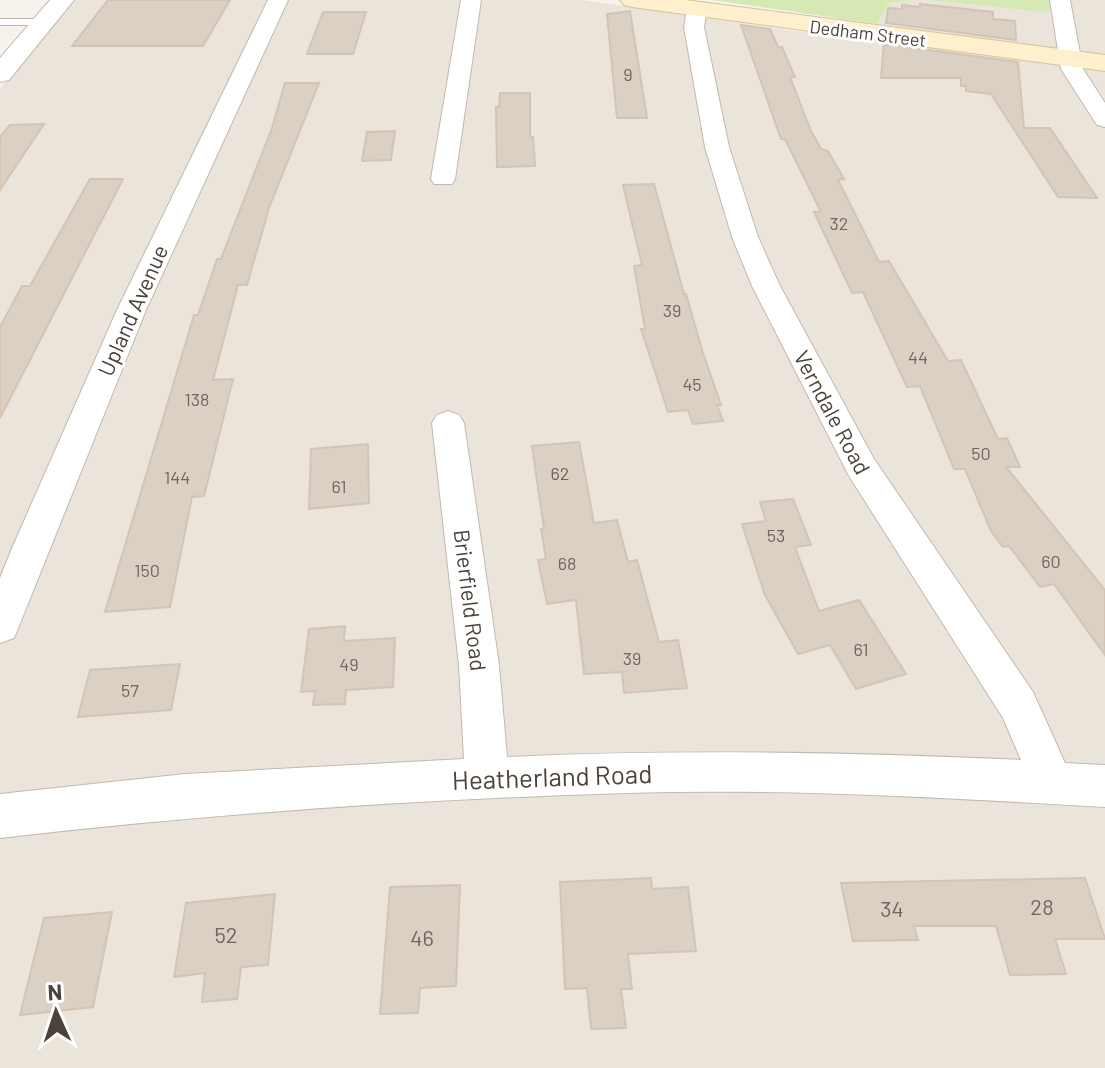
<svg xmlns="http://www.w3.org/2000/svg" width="1105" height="1068" font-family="Barlow,sans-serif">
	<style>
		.residential { fill: #eae4da }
		.green { fill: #d6e9b5 }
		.building { fill: #dbd0c4; stroke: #d3c4b4; stroke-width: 2 }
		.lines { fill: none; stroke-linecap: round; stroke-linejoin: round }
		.service-casing { stroke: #c2b9ae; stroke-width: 2 }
		.minor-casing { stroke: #c2b9ae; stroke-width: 2 }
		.tertiary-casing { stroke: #c2b9ae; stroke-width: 2 }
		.secondary-casing { stroke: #d5c29b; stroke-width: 2 }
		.service { fill: #fff; fill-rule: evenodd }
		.minor { fill: #fff; fill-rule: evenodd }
		.tertiary { fill: #fff; fill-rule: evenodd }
		.secondary { fill: #feefcd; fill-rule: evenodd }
		.labels { text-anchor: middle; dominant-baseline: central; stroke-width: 6; stroke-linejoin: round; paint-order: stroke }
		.far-street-label { font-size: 18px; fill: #4b4239; stroke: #fff }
		.number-label { font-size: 18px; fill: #6f665c }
		.street-label { font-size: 22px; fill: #4b4239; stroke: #fff }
		.near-number-label { font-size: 22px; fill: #6f665c }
		.near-street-label { font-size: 26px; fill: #4b4239; stroke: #fff }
	</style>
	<rect width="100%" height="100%" fill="#f6f2ec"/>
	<!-- residential -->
	<path class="residential" d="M76,0H582L788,30L1105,68V1068H0V89Z
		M914,0H1105V55L877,24L888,3Z"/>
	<!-- green -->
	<path class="green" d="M712,0H914L888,3L877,24Z
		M930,0H1052L1055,8L1043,12Z"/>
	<!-- building -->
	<path class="building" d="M108,0H230L203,46H72Z
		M920,4L993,12V19L1015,21L1016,40L886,23L888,8L902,9V5L920,7Z
		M630,11L647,118H617L607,14Z
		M323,12H366L353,54H307Z
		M741,25L770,29L778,47H782L795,77H790L811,131L821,149L828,151L844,179L838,180L879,262L889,261L948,361L961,360L998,439L1007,438L1020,467H1006L1105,590V655L1054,584L1040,587L1009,546L1003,547L991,531L965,469H954L920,386L907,387L863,292L852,293L814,212H821L785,139H781Z
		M884,44L1018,62L1024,128H1050L1097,198L1058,197L991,94L966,91V86H961V78H881Z
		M285,83H319L269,208L247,285H238L213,380L233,379L204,496L192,497L170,607L105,612L194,315H198L217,259H221L272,128Z
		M500,93H530V137H533L535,166L497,167L496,107H499Z
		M44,124L0,190V137L10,125Z
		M395,131L391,160L362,161L367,132Z
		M90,179H123L0,418V327L22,286H30Z
		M654,184L684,294H686L703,353L721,405H717L723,421L693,424L688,410L668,412L641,329H645L634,266L642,265L623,185Z
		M579,442L594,523L617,520L628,562L637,560L659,642L678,640L687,688L624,693L622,672L584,674L576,600L547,604L538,560L546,559L541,529H544L532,446Z
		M368,444L369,503L309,509L311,449Z
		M793,499L811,545L795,547L819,611L859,600L906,674L856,689L830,645L798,654L765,595L742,524L766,521L760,502Z
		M345,626L344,641L395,638L393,687L346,690L345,704L313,705L315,691L301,692L309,629Z
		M180,664L171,710L78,717L90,670Z
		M651,878L652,889L688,887L696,951L628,954L632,989H621L626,1028L591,1029L587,988L565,989L560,882Z
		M1085,878L1105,939H1055L1066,974L1010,975L996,926H914L918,940L853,941L841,883Z
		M460,885L456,986L420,988L418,1013L380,1014L390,887Z
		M275,894L268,965L241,967L237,999L202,1002L205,973L174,977L186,903Z
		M112,912L93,1007L20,1015L44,918Z"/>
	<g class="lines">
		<!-- service casing -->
		<g class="service-casing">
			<path id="service" d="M0,19H43L48,22L43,25H0Z"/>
		</g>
		<!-- minor casing -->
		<g class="minor-casing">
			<path id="minor" d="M268,0H288L146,310L19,626L14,638L0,643V578L13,546L117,310Z
				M461,0H481L455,179L452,184H434L431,179Z
				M1050,0H1070L1083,69L1105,103V127L1097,125L1061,69Z
				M697,3L707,9L704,27L729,147L758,237L780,286L874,459L1033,692L1065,763L1105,765V807C946,798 787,788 627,793C418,799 208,814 0,838V794L185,774L464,759L459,665L432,423L437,415L448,411L459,415L464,423L499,665L507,757C679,749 850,752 1021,760L1003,718L849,476L752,286L732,237L705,147L684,27L687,9Z"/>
		</g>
		<!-- tertiary casing -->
		<g class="tertiary-casing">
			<path id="tertiary" d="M50,0H74L9,80L0,82V58Z"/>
		</g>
		<!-- secondary casing -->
		<g class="secondary-casing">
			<path id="secondary" d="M620,0H685L1105,55V71L632,7L624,5Z"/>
		</g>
		<!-- service -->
		<use href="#service" class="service"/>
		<!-- minor -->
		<use href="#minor" class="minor"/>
		<!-- tertiary -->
		<use href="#tertiary" class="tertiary"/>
		<!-- secondary -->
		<use href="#secondary" class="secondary"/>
	</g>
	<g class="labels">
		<!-- far-street labels -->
		<g class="far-street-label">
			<text transform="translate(868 33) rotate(7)">Dedham Street</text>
		</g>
		<!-- number labels -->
		<g class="number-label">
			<text x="628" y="74">9</text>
			<text x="839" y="223">32</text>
			<text x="672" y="310">39</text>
			<text x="918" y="357">44</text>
			<text x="692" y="384">45</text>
			<text x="197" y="399">138</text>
			<text x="981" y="453">50</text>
			<text x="560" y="473">62</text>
			<text x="177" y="477">144</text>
			<text x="339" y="486">61</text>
			<text x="776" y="535">53</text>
			<text x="1051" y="561">60</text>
			<text x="567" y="563">68</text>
			<text x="147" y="570">150</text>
			<text x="861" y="649">61</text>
			<text x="632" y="658">39</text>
			<text x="349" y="664">49</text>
			<text x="130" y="690">57</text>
		</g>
		<!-- street labels -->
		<g class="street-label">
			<text transform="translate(132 310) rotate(-66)">Upland Avenue</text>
			<text transform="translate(833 412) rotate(62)">Verndale Road</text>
			<text transform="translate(471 600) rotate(83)">Brierfield Road</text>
		</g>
		<!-- near-number labels -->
		<g class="near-number-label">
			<text x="1042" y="906">28</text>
			<text x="892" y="908">34</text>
			<text x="226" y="934">52</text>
			<text x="422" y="937">46</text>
		</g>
		<!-- near-street labels -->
		<g class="near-street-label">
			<text transform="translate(552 776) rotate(-2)">Heatherland Road</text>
		</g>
	</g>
	<!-- north arrow -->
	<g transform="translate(56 1012) rotate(357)" stroke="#ffffff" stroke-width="6" paint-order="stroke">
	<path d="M0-6L14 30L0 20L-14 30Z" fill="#4b4239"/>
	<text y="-12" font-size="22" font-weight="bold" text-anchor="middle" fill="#4b4239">N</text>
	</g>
</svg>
